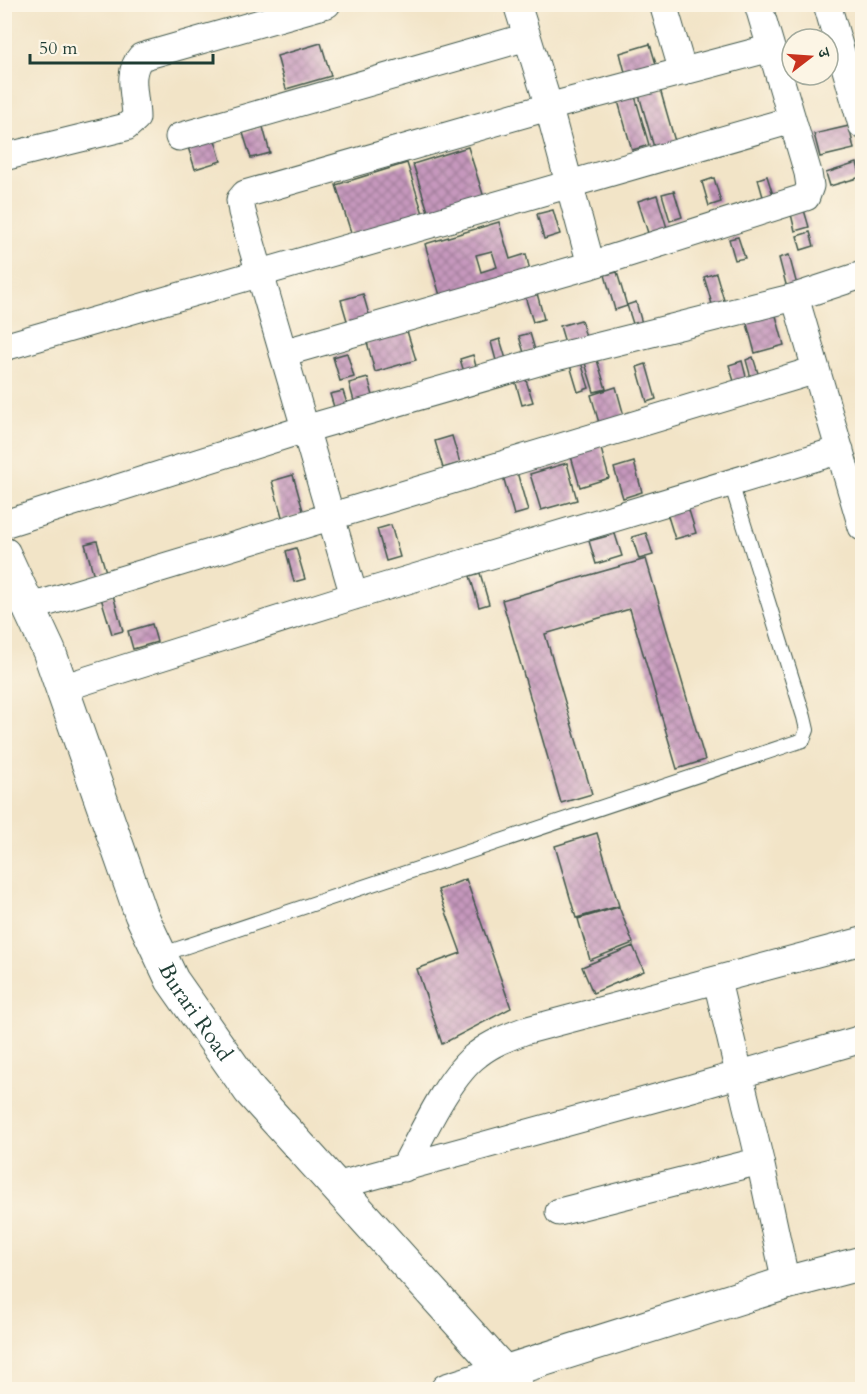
<svg xmlns="http://www.w3.org/2000/svg" width="867" height="1394" font-family="Cardo,'Noto Serif Devanagari',serif">
	<style>
		.building { fill: url(#building-cross-hatch); fill-rule: evenodd }
		.lines { fill: none; stroke-linecap: round; stroke-linejoin: round }
		.service-casing { stroke: #3f564a; stroke-width: 16 }
		.minor-casing { stroke: #3f564a; stroke-width: 29 }
		.tertiary-casing { stroke: #3f564a; stroke-width: 35 }
		.secondary-casing { stroke: #3f564a; stroke-width: 35 }
		.service { stroke: #fff; stroke-width: 14 }
		.minor { stroke: #fff; stroke-width: 27 }
		.tertiary { stroke: #fff; stroke-width: 33 }
		.secondary { stroke: #fff; stroke-width: 33 }
		.labels { text-anchor: middle; dominant-baseline: central; stroke-width: 4.5; stroke-linejoin: round; paint-order: stroke }
		.street-label { font-size: 22px; fill: #1f3d34; stroke: #fcf5e5 }
	</style>
	<defs>
		<pattern id="building-cross-hatch" width="8" height="8" patternUnits="userSpaceOnUse" patternTransform="scale(1.5)"><rect width="8" height="8" fill="#c698bd"/><path d="M0 0l8 8M0 8l8-8" fill="none" stroke="#a07d9a"/></pattern>
	</defs>
	<rect width="100%" height="100%" fill="#fcf5e5"/>
	<filter id="ink" filterUnits="userSpaceOnUse"><feTurbulence type="fractalNoise" baseFrequency=".0167" numOctaves="2"/><feDisplacementMap in="SourceGraphic" scale="12" xChannelSelector="R" yChannelSelector="G"/><feConvolveMatrix kernelMatrix="1 2 1 2 8 2 1 2 1" color-interpolation-filters="sRGB"/></filter>
	<filter id="wash" filterUnits="userSpaceOnUse"><feTurbulence type="fractalNoise" baseFrequency=".008" numOctaves="4" result="noise"/><feDisplacementMap in="SourceGraphic" scale="24" xChannelSelector="R" yChannelSelector="G"/><feGaussianBlur stdDeviation="1.35" result="paint"/><feColorMatrix in="noise" values="0 0 0 0 0 0 0 0 0 0 0 0 0 0 0 0 0 1.4 0 .05"/><feComposite in="paint" operator="in"/></filter>
	<g filter="url(#wash)">
		<rect width="100%" height="100%" fill="#f2e4c7"/>
		<g id="blocks">
			<!-- building -->
			<path class="building" d="M321,43L331,76L286,89L277,56Z
				M650,44L658,71L627,80L620,53Z
				M633,89L649,145L632,150L616,94Z
				M660,89L676,145L655,151L639,95Z
				M849,126L854,149L820,157L814,134Z
				M263,127L270,153L251,158L243,133Z
				M215,140L221,161L195,169L188,147Z
				M468,147L487,207L432,224L413,164Z
				M407,163L425,220L354,242L336,185Z
				M857,163L861,177L830,186L826,173Z
				M767,176L773,195L763,197L758,179Z
				M714,178L721,202L709,206L702,182Z
				M674,191L682,217L670,221L662,194Z
				M657,195L667,228L648,233L638,201Z
				M553,210L560,234L544,239L537,214Z
				M804,210L809,227L795,231L791,214Z
				M499,222L510,259L526,254L530,271L443,306L425,244ZM492,251L497,267L481,272L476,255Z
				M810,232L814,246L801,250L797,236Z
				M738,237L745,258L735,260L729,239Z
				M789,255L798,289L788,292L779,258Z
				M617,272L627,306L615,310L605,275Z
				M716,273L726,307L714,311L704,277Z
				M535,286L544,319L533,322L523,290Z
				M363,294L370,318L348,324L341,300Z
				M636,302L643,327L635,330L627,305Z
				M775,312L784,345L755,353L746,320Z
				M581,320L589,347L568,353L560,326Z
				M407,331L416,360L375,372L367,342Z
				M530,333L535,350L524,353L519,336Z
				M500,339L508,366L498,368L491,342Z
				M347,353L354,377L340,381L333,357Z
				M473,355L479,378L467,382L460,359Z
				M753,357L761,383L753,385L746,360Z
				M580,359L589,388L578,392L569,362Z
				M597,360L606,389L594,392L585,363Z
				M742,361L749,388L737,391L729,365Z
				M646,364L656,399L647,402L637,367Z
				M525,377L533,402L522,405L515,380Z
				M368,378L376,406L357,412L349,383Z
				M616,387L624,416L599,423L591,395Z
				M343,391L350,413L337,417L330,394Z
				M452,436L460,463L443,468L435,441Z
				M600,445L609,478L580,487L570,453Z
				M634,462L642,492L623,498L614,468Z
				M567,463L577,500L541,510L530,474Z
				M517,472L528,511L514,515L503,476Z
				M293,475L304,514L283,520L272,481Z
				M688,507L696,533L675,539L667,513Z
				M391,525L400,557L386,561L377,529Z
				M646,533L653,555L639,559L632,537Z
				M615,534L622,556L596,564L589,541Z
				M97,541L106,572L94,576L85,544Z
				M296,548L305,579L294,582L286,551Z
				M646,559L705,760L677,769L630,609L545,634L592,794L561,803L502,600Z
				M480,573L489,604L479,607L470,576Z
				M113,595L123,631L112,634L101,598Z
				M152,624L157,642L133,649L128,631Z
				M597,833L619,906L576,918L555,846Z
				M466,879L511,1008L442,1044L417,969L461,953L438,890Z
				M619,907L633,943L590,960L578,919Z
				M633,946L644,971L593,993L582,967Z"/>
		</g>
	</g>
	<g filter="url(#ink)">
		<use href="#blocks" fill-opacity="0" stroke="#3f564a" stroke-width="1.5"/>
		<g class="lines">
			<!-- service casing -->
			<g class="service-casing">
				<path id="service" d="M160,955L803,740L807,730L804,717L731,483"/>
			</g>
			<!-- minor casing -->
			<g class="minor-casing">
				<path id="minor" d="M517,4L545,94L591,265
					M663,4L683,72
					M827,4L862,125
					M179,137L527,37
					M4,157L126,127L136,118C136,96 126,74 141,57L327,4
					M795,297L862,527
					M4,347L792,120
					M283,353L591,265L806,197L810,186L808,173L758,4
					M4,524L305,429L552,358L795,297L862,275
					M354,596L242,212L240,200L245,194L548,107L771,48
					M28,608L816,370
					M62,688L354,596L840,450
					M717,981L760,1161L786,1283
					M404,1168C422,1135 448,1076 478,1054C492,1043 508,1037 524,1031L862,941
					M336,1186L692,1088L862,1039
					M559,1212L760,1161"/>
			</g>
			<!-- tertiary casing -->
			<g class="tertiary-casing">
				<path id="tertiary" d="M447,1390L786,1283L862,1263"/>
			</g>
			<!-- secondary casing -->
			<g class="secondary-casing">
				<g id="secondary">
					<path id="s1" d="M4,554L49,651L141,914L172,980L250,1091L504,1372L517,1390"/>
				</g>
			</g>
			<!-- service -->
			<use href="#service" class="service"/>
			<!-- minor -->
			<use href="#minor" class="minor"/>
			<!-- tertiary -->
			<use href="#tertiary" class="tertiary"/>
			<!-- secondary -->
			<use href="#secondary" class="secondary"/>
		</g>
	</g>
	<g class="labels">
		<!-- street labels -->
		<g class="street-label">
			<text stroke="none"><textPath href="#s1" startOffset="498">Burari Road</textPath></text>
		</g>
	</g>
	<!-- margin -->
	<rect width="867" height="1394" fill="none" stroke="#fcf5e5" stroke-width="24"/>
	<!-- north arrow -->
	<g transform="translate(810 57) rotate(73)"><circle r="28" fill="#fcf5e5" stroke="#a4ab9e" stroke-width="1.5"/>
	<path d="M0-4.5L10 22L0 15L-10 22Z" fill="#c8321e"/>
	<text y="-9" font-size="16" font-weight="bold" text-anchor="middle" fill="#1f3d34">उ</text>
	</g>
	<!-- scale -->
	<path d="M30 54v9h183v-9" fill="none" stroke="#1f3d34" stroke-width="3"/>
	<text x="39" y="54" font-size="18" fill="#1f3d34" stroke="#fcf5e5" stroke-width="4.5" paint-order="stroke">50 m</text>
</svg>
